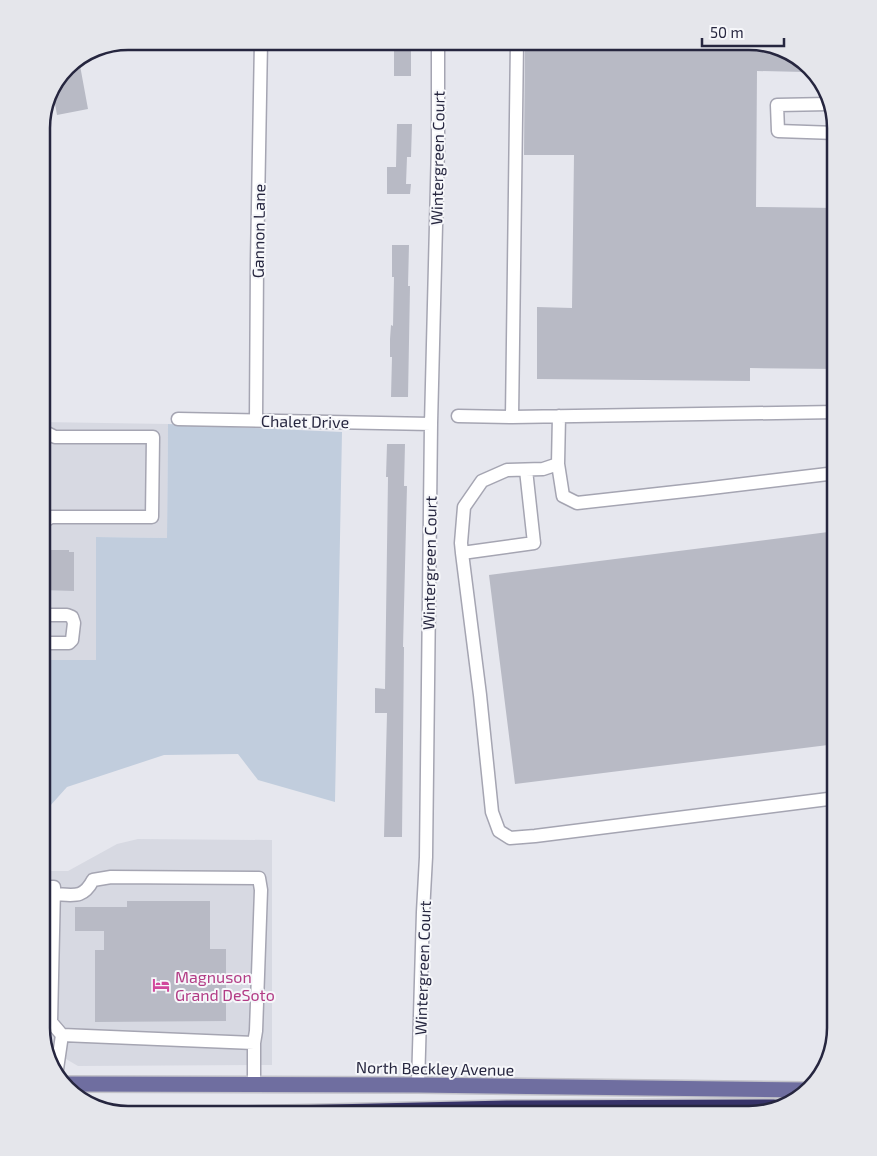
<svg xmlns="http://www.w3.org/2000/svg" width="877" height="1156" font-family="'Exo 2',sans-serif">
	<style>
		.built { fill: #d7d9e2 }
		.green { fill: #c1cddd }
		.building { fill: #b8bac5 }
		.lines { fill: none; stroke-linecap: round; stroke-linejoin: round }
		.minor-casing { stroke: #a5a5b2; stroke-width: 15 }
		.major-casing { stroke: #c2c2c9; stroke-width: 18 }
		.highway-casing { stroke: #c2c2c9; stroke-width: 18 }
		.minor { stroke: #fff; stroke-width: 12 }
		.major { stroke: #6f6ea0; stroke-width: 15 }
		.highway { stroke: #373369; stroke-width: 15 }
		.labels { text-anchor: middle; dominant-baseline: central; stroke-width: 4; stroke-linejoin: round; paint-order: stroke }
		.street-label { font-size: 16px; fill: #26263f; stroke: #f6f7fa }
		.hotel-label { font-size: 16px; fill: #b23c85; stroke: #f6f7fa; text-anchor: start }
		.rim { fill: none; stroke: #26263f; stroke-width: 2.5 }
	</style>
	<rect width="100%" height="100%" fill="#e6e7ee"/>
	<!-- built -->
	<path class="built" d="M41,422L168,424L167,538L97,537L96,660H41Z
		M138,839L272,840V1065L78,1066L47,1048L41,1028V871H68L117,844Z"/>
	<!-- green -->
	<path class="green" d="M168,424L342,432L335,802L258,780L238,754L164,755L67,787L41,816V660H96V537L167,538Z"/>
	<!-- building -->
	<path class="building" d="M525,41H755L793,53L805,65V72L757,71L756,207L836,208V369L750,368V381L537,379V307L572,308L574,155H524Z
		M394,47L411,48V76H394Z
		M79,60L88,109L57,115L52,87L70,63Z
		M397,124H412L411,157H407L406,184H411L410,194H387V167H396Z
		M392,245H409L408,286H410L408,397H391L392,357H390V339L391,325L393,326L394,277H392Z
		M387,444H405L404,486H407L403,647H404L402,837H384L387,713H375V688L385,689L388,477H386Z
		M836,531V744L515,784L489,575Z
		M41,550H69V552H74V591L41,590Z
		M127,901H210V949H226V1021L95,1022V950H104V931H75V907H127Z"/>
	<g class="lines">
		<!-- minor casing -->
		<g class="minor-casing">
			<path id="minor" d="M829,104L777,105L778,131L836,133
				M458,416L512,417L836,412
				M559,416L558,464L563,496L577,503L703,489L836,473
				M512,417L517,41
				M178,419L431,424
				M256,420L257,262L261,41
				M558,464L543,469L507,470L482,481L464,507L461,543L462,553L480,695L492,812L499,831L510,838L535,836L836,798
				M41,523L51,517H152L153,437H55L41,430
				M462,553L534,543L526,470
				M41,643H69L72,640L74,623L72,617L67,615H41
				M41,887H54L51,1022L62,1035
				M54,894C74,895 83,899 93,880L111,877L259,878L261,890L256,1031L254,1043
				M56,1076L62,1035L254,1043V1085
				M418,1085L423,912L426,857L431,424L438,145V41"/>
		</g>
		<!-- major casing -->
		<g class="major-casing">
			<path id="major" d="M64,1084L418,1085L807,1090"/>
		</g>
		<!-- highway casing -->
		<g class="highway-casing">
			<path id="highway" d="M204,1115L507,1108L774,1107"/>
		</g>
		<!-- minor -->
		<use href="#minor" class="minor"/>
		<!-- major -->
		<use href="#major" class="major"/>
		<!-- highway -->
		<use href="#highway" class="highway"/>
	</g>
	<!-- icons -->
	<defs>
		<g id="hotel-bare" transform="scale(1.35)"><path d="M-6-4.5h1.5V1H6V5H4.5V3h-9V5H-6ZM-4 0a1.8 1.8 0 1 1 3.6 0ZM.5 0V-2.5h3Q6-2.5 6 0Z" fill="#d1479c" stroke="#f6f7fa" stroke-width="2.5" paint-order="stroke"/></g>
	</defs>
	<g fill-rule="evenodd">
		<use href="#hotel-bare" x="161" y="985"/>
	</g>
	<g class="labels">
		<!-- street labels -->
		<g class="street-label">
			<text transform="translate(437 158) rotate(-89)">Wintergreen Court</text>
			<text transform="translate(258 231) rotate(-89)">Gannon Lane</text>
			<text transform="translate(305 421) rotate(1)">Chalet Drive</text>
			<text transform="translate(429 563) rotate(-89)">Wintergreen Court</text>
			<text transform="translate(422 968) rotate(-88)">Wintergreen Court</text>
			<text transform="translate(435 1068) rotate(1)">North Beckley Avenue</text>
		</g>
		<!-- hotel labels -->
		<g class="hotel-label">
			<text x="175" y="976">Magnuson<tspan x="175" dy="18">Grand DeSoto</tspan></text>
		</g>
	</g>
	<!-- crop -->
	<path d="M0 0H877V1156H0ZM128 50H749A78 78 0 0 1 827 128V1028A78 78 0 0 1 749 1106H128A78 78 0 0 1 50 1028V128A78 78 0 0 1 128 50Z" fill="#e5e6eb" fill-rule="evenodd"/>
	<path class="rim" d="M128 50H749A78 78 0 0 1 827 128V1028A78 78 0 0 1 749 1106H128A78 78 0 0 1 50 1028V128A78 78 0 0 1 128 50Z"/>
	<!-- scale -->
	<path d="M702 38v8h82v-8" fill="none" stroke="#26263f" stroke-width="2.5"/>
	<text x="710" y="38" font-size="15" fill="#26263f" stroke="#f6f7fa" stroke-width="4" paint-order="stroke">50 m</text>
</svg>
